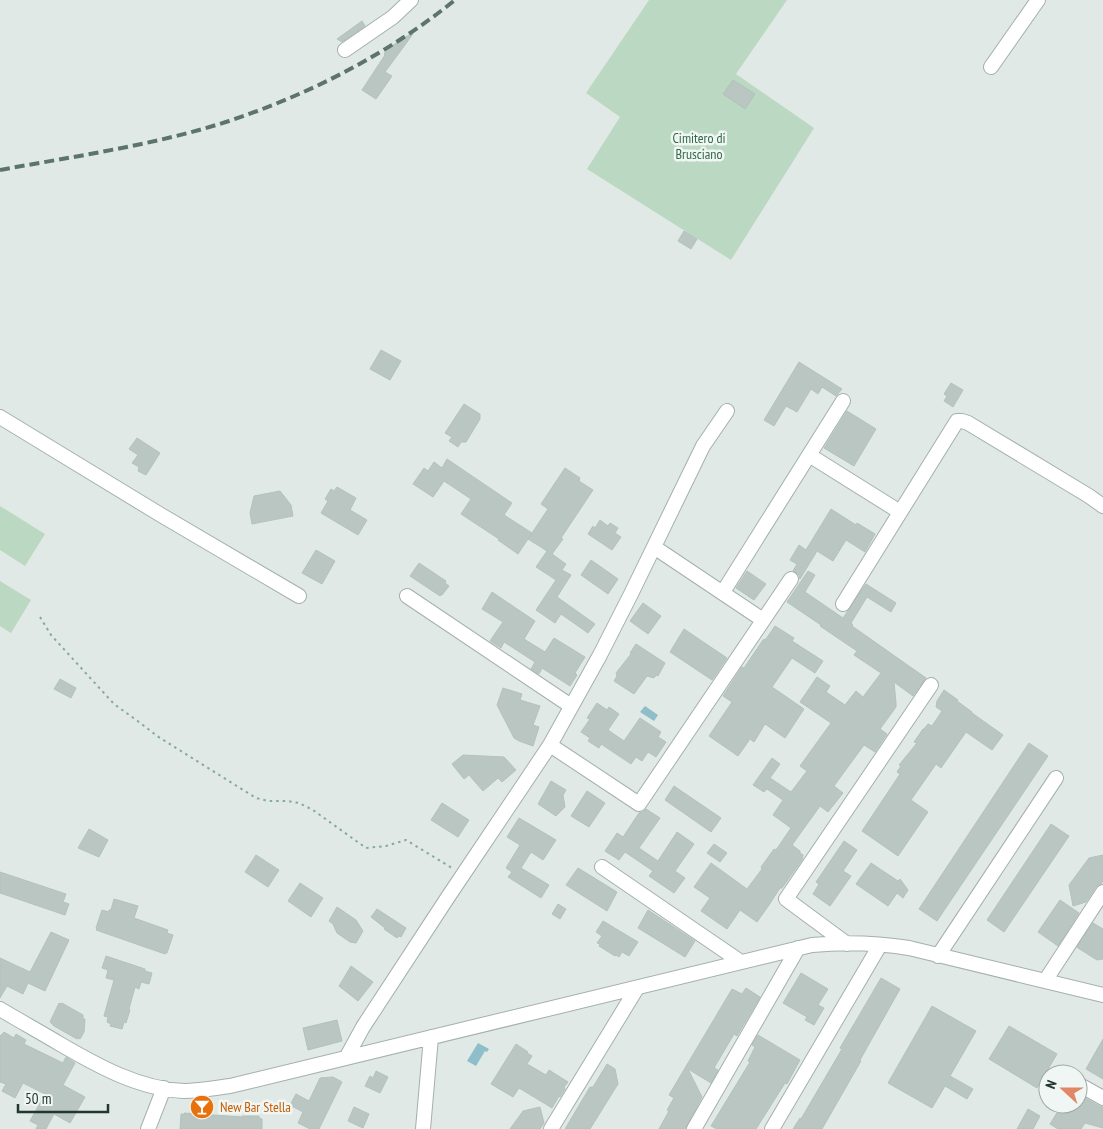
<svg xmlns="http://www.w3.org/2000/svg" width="1103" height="1129" font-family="'PT Sans Narrow',sans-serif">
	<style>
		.green { fill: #bbd8c3 }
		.water { fill: #8dbec9 }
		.building { fill: #b9c6c1; stroke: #b3c2bc }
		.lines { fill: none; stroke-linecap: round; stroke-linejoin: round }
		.street-casing { stroke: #a4b0ac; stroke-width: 16 }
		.path { stroke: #84a99e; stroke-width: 2; stroke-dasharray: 2.5 4; stroke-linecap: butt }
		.street { stroke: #fff; stroke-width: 14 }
		.rail { stroke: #5d736e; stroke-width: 4; stroke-dasharray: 10 5; stroke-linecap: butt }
		.labels { text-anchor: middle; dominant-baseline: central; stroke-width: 5; stroke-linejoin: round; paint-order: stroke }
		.park-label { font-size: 14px; fill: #316a48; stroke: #f0f6f3 }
		.food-label { font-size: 14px; fill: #c56008; stroke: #f0f6f3; text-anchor: start }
	</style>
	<rect width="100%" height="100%" fill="#e0e9e5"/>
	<!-- green -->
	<path class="green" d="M649,0H787L736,74L814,128L731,260L587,169L620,117L586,93Z
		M0,506L45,534L25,566L0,550Z
		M0,581L31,600L11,633L0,626Z"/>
	<!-- water -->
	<path class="water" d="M645,706L658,715L654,721L640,712Z
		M478,1043L489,1049L487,1052L485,1051L476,1066L467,1061Z"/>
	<!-- building -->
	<path class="building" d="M362,21L365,26L342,42L337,39Z
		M412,33L413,34L385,72L392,76L376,99L362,90L385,55L384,54L387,49Z
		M733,80L755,94L745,109L723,94Z
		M684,231L697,239L691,249L678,241Z
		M381,350L401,361L390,380L370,369Z
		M799,362L842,389L836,396L822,387L818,394L811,389L797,412L786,406L774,426L764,420Z
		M951,383L963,390L953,407L944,401L947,396L944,394Z
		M464,404L480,414V419L466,442H461L458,447L449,441L452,437L445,433Z
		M847,411L876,429L854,466L824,448Z
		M137,438L160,453L146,475L138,471L139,467L132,463L138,455L129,449Z
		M447,459L512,503L504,515L532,533L518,554L498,540L499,539L461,514L471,499L444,481L433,497L413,484L424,468L428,471L434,462L442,468Z
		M565,468L580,478L579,481L593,490L561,538L563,539L552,554L566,564L562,570L571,575L557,597L595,624L588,633L561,614L555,623L536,610L556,580L536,567L547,551L528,539L548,509L541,504Z
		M337,487L356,498L350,510L367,520L358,535L321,513L328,501L325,499L331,489L334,491Z
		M280,491L291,505L293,516L252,524L250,513L254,496Z
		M831,509L856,525L857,523L875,534L865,552L846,540L833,561L817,551L800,579L799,575L793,571L797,564L790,560L799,545L806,550Z
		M600,520L608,526L610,523L618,528L615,533L621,537L612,550L588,534L593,526L595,528Z
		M316,550L335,561L322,584L302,573Z
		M591,560L618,579L608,594L581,575Z
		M419,563L446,581L445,583L449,586L442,595H441L440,596L410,576Z
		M747,571L766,584L754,600L736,588Z
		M808,571L815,575L805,592L843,618L866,584L896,603L891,612L867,597L851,623L853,625L852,626L926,678L913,696L894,682L896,703V707L880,729L887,734L875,752L864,745L834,786L843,793L828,812L820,806L792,845L800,851V853L803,855L802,860L782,888H780L769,905L757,922L740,910L727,929L701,911L710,898L694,887L711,863L747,889L762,869L761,867L769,856L774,849L776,850L791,828L773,815L783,800L767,789L764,792L753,785L772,758L780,764L770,778L791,792L807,771L800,766L831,723L800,702L817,677L830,686L826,692L845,705L856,691L863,697L881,673L854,655L857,651L820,626L821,625L787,602Z
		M492,592L535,621L524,639L545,652L554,638L585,657L575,673L577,675L570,686L542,668L539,674L531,669L535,662L504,642L501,648L490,641L503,622L482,609Z
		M643,603L661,616L648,634L630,621Z
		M775,626L794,638L792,641L823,661L815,673L792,658L772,687L804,709L785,738L765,724L754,742L750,739L738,756L709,736L732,702L723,696L742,667L744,668L763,640L766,639Z
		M684,629L727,658L712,680L670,652Z
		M636,644L665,663L658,676L656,675L654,678L647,676L634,694L614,681L617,676L616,673L631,654L630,653Z
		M60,679L76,688L71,698L54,689Z
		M503,688L522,694L520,700L540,706L533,725L539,727L533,746L519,741L514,738L497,705Z
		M944,690L958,700L957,701L972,712V713L1003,735L992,750L966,732L941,768L936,764L911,800L928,812L898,856L862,831L900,774L897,772L901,766L899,765L917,743L914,742L923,729H924L928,724L932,726L942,711L936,707L937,701Z
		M597,703L607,710L609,707L619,714L608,730L624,741L640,718L661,732L658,737L666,742L656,757L648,752L642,761L636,757L631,764L601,744L599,748L588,741L590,738L581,732L590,719L587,718Z
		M1029,743L1048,756L937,921L919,909Z
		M463,755L504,757L516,770L502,782L498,778L483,791L469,775L464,779L452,764Z
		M551,781L566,790L563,795L565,807L556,816L538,804Z
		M674,786L721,818L711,832L665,800Z
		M587,791L605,803L589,827L571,816Z
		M442,803L469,820L458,837L431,820Z
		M646,809L660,818L639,848L658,861L677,832L694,844L675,871L685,878L674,893L649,876L653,871L625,852L619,860L605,851L617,833L623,837L639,813L643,812Z
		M519,818L556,840L543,860L531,852L521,868L549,885L541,898L508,877L512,872L506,868L520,845L507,837Z
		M1051,824L1069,836L1004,932L987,920Z
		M89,829L108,840L99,857L78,848Z
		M844,841L857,850L843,871L851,876L830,906L813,894L819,884L816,882Z
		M714,844L727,853L720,862L707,853Z
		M256,855L279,870L268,887L245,872Z
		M1103,855V881L1101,884L1096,887L1086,902L1073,906L1069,885L1089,858Z
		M871,863L898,881L900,879L908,890L903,898L897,893L888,906L856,884Z
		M578,868L617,892L607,911L566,885Z
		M0,872L66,894L63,902L69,904L65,915L0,893Z
		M300,883L323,898L311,917L288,901Z
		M114,899L138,906L134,918L168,930L167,933L173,935L167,953H166L165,954L96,930L97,929L96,928L102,910L109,912V910H111Z
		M1060,900L1079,913L1058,946L1038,932Z
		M558,904L566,909L560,919L552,914Z
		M337,907L356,920L363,931L356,943L350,942L337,933L333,924L329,921Z
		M377,909L406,928L401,937L399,936L397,938L384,929L385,928L371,917Z
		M648,910L695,941L685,957L638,928Z
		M603,921L638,942L629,956L622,952L619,957L616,955L615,956L599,946L600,944L597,943L602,936L596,932Z
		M1093,923L1103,929V959L1097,960L1078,948L1077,947Z
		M51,932L69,940L45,991L28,983L23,994L7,986L0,998V958L30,972Z
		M106,956L145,969V971L152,973L149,984L141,982L139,989L135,987L129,1009L130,1010L126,1023L124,1022L122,1029L110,1026L111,1024L107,1022L108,1017L104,1016L114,980L106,978L108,970L102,968Z
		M351,966L373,982L358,1001L339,986Z
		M801,973L828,989L818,1005L824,1008L814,1025L805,1020L807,1017L783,1003Z
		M881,978L900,989L860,1060L861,1061L822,1129H793L800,1118L801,1119L842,1049L840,1048Z
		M746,988L760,997L737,1036L734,1034L714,1068L718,1070L711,1083L688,1069L702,1097L685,1129H659L669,1111L667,1110L674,1098L669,1095L732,989L742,994Z
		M59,1003L61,1004L62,1003L83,1015V1019H85L84,1032L80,1039L78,1038L77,1039L54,1026L50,1022Z
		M932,1006L976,1031L950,1076L973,1089L967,1099L945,1086L932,1108L888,1083Z
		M337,1020L342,1041L308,1050L303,1028Z
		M1009,1026L1057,1054L1037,1088L989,1059Z
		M4,1032L14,1038L16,1034L26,1040L24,1044L63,1063L66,1057L75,1063L63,1085L85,1097L70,1123L54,1114L46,1129H36L38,1125L30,1121L45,1094L23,1083L15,1098L2,1091L6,1084L0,1082V1036Z
		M758,1035L800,1060L787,1084L785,1083L756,1129H717L711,1126L750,1062L748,1061L755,1047L752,1045Z
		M1103,1039V1079L1086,1069Z
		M516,1044L528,1052L527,1053L532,1056L527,1064L546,1075L549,1070L568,1082L564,1087L565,1089L560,1097L559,1096L552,1108L519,1088L513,1097L491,1084Z
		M607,1064L615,1069L618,1084L590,1129H565L590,1087H593Z
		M376,1071L388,1077L380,1093L365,1086L370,1076L373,1078Z
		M333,1077L342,1082L319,1129H310L298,1123L303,1112L290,1105L296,1094L309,1101L320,1078Z
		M1078,1094L1099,1106L1103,1107V1128L1085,1123L1081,1129H1058L1050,1124L1060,1108L1064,1111L1069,1104H1078Z
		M354,1107L369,1114L363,1128L348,1121Z
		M540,1107L544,1123L540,1129H510L523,1111Z
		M1028,1109L1040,1116L1033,1129H1017Z
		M184,1113L242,1117V1116H259V1118L262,1119V1129H180L181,1114H185Z"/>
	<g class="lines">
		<!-- street casing -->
		<g class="street-casing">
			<path id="street" d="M345,50L393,17L411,0
				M991,67L1038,0
				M0,417L161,515L299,596
				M809,455L900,512
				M654,547L763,620
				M723,592L843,401
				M407,596L571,706
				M843,604L957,421H962L968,423L1089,496L1103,506
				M550,745L639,804L791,579
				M602,867L741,962
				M847,944L786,899L931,685
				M938,956L1056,778
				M1045,981L1103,892
				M0,1009C20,1021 40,1032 60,1044C98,1066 139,1089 184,1091C199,1091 215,1088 230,1086L812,945C844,942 877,943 909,948L1103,995
				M346,1058L363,1027L448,897L550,745L600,655L631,594L703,446L727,411
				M1078,1084L1103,1098
				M148,1129L164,1088
				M423,1129L431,1037
				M551,1129L637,988
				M694,1129L798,948
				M772,1129L880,945"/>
		</g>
		<!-- path -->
		<path class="path" d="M40,617L51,635L114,704L139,722L157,736L256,798L268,801H287L299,803L313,810L366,848L386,846L406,840L452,868"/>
		<!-- street -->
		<use href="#street" class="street"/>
		<!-- rail -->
		<path class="rail" d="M0,170C76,156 155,145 229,121C310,94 388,54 455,0"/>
	</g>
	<!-- icons -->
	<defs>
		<g id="bar-disc" transform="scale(1.25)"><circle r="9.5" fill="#e8710a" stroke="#f0f6f3"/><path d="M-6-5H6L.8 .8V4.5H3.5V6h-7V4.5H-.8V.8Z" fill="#fff"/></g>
	</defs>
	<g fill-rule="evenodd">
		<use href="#bar-disc" x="202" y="1107"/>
	</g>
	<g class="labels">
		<!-- park labels -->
		<g class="park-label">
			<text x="699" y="138">Cimitero di<tspan x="699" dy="16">Brusciano</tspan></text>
		</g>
		<!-- food labels -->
		<g class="food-label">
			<text x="220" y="1107">New Bar Stella</text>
		</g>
	</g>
	<!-- north arrow -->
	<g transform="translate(1063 1089) rotate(291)"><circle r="24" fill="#f0f6f3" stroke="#9eaaa6"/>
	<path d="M0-4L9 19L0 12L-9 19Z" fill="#e28765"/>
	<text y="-8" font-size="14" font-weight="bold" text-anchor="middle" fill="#233732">N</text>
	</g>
	<!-- scale -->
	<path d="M18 1104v8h90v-8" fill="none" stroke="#233732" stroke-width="2.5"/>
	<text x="25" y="1104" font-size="15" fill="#233732" stroke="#f0f6f3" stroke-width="4" paint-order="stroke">50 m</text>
</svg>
